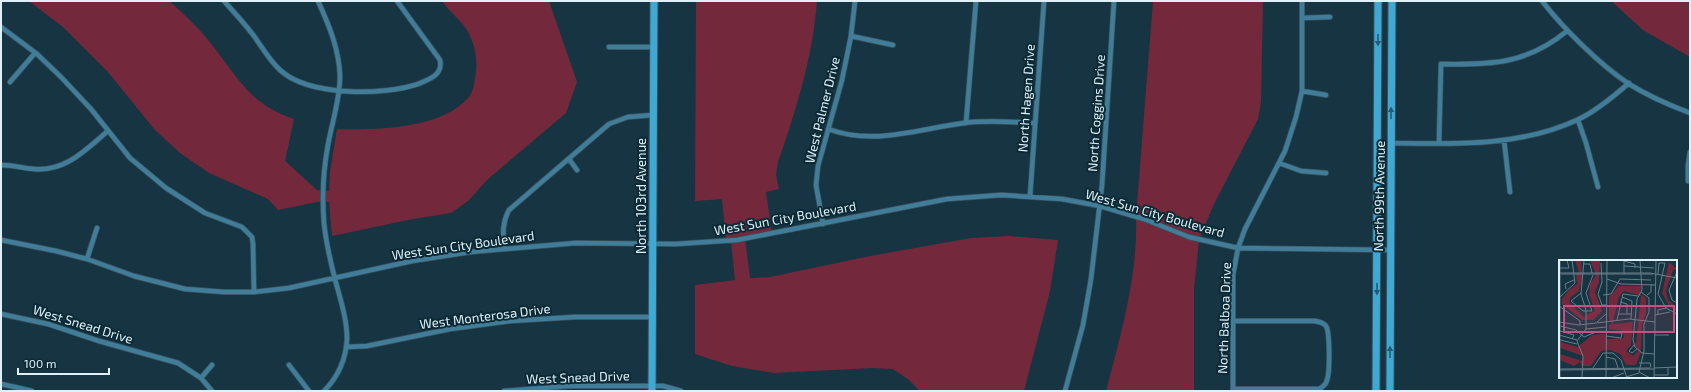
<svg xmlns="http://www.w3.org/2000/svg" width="1691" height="392" font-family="'Exo 2',sans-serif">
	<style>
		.green { fill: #73293b }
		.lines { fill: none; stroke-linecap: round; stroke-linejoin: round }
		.street-casing { stroke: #36525e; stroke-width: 6 }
		.secondary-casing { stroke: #36525e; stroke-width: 9 }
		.street { stroke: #417d98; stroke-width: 4.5 }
		.secondary { stroke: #3fa8d3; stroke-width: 7 }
		.oneway { fill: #205c75 }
		.labels { text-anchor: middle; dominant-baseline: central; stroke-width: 4; stroke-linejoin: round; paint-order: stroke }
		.street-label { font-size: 13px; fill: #dff0f8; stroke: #0b2a36 }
		.inset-road { fill: none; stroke: #667f8a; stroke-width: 1 }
		.view { fill: #c94e82; fill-opacity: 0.15; stroke: #c94e82; stroke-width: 2 }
		.inset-edge { fill: none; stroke: #dff0f8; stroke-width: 2 }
	</style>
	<rect width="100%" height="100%" fill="#163441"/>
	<!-- green -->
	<path class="green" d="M29,1H169C183,13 197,26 208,40C237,75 248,104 294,119L285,161L317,190L329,191L330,171L337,129C375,130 441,129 468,98C473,93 474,85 475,78C478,64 476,47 469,34C463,21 450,13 442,1H549L577,82L566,113L488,179L468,201L451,213L413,219L332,236L329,202H317L278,210L268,199L209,173L180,153L155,130L107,71L63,27Z
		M696,1H817C813,56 796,111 778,162L776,175L779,189L766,192L772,233L745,238L750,278L770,277L870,256L971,238L1010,236L1058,240L1050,291L1024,391H920L909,380L893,369L872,368L774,373L732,366L695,354V285L735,280L731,241H726L722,199L695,201Z
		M1153,1H1263L1261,102L1258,119L1213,206L1199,240L1194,289V391H1106C1121,334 1138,276 1136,217Z
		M1611,1H1690V57L1643,30Z"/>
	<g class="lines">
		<!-- street casing -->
		<g class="street-casing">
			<path id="street" d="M224,1C234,12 245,24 254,36C262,47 269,60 280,70C308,96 383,96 418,84C430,79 443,75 440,60L397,1
				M318,1C329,25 339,49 340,76C340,100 332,122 328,145C323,171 322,197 324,223C326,243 331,264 336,283C341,301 347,320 347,339C346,358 338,377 324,391
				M1542,1C1564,29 1599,64 1629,84C1648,96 1669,105 1690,113
				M1302,18L1330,17
				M1,27L37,54L61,77L91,109L130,158L166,188L205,213L242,227L252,237L253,244L254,292
				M851,36L893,45
				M609,47H653
				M10,82L35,53
				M1302,91L1326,95
				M1578,120L1586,143L1598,187
				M966,123L976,1
				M828,129C874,146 918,129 964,123C988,120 1011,122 1035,123
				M1504,140L1510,192
				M1391,143C1453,144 1519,147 1577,120C1595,112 1613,97 1629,83
				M1439,143L1441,64C1491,65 1527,64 1567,31
				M569,159L577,170
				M1279,163L1301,171L1326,173
				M1,165C12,165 23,168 34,169C66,172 86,149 108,131
				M1688,181V166L1690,152
				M1030,196L1044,1
				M823,224L816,185L818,166L842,80L851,36L855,1
				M1,240L56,251L87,259L134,276L185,289L224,292H254L289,288L412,261L470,252L576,243L676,244L737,240L947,199L1001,195L1062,199L1100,206L1144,219L1189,237L1238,248L1390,250
				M504,248C503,234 502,223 509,210L609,124L628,117L653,115
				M87,259L97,228
				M1,314L48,324L99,341L178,363L201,378L212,391
				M346,347L367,346L450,329L510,321L575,317H652
				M289,365L309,391
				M201,378L212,365
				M1,384L32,391
				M1233,389H1319C1323,387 1326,385 1327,380C1330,373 1330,332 1326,326C1323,322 1319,322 1315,321H1233
				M504,391L569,386H663L681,391
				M1065,391L1083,325L1091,279L1102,185L1114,1
				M1233,391V275L1238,248L1245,229L1285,151L1296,117L1302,91V1"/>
		</g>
		<!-- secondary casing -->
		<g class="secondary-casing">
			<path id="secondary" d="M652,391L654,1
				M1376,391L1378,1
				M1390,391L1392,1"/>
		</g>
		<!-- street -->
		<use href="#street" class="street"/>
		<!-- secondary -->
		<use href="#secondary" class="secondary"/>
	</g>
	<!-- one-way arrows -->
	<defs><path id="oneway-solid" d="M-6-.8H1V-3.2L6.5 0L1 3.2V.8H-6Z"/></defs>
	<g class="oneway">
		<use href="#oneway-solid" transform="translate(1378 40) rotate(90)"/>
		<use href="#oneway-solid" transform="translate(1391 113) rotate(-90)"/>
		<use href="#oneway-solid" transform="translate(1377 289) rotate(90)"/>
		<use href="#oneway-solid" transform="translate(1390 352) rotate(-90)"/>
	</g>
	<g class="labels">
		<!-- street labels -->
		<g class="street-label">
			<text transform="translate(1026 98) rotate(-86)">North Hagen Drive</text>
			<text transform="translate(822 110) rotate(-76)">West Palmer Drive</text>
			<text transform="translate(1096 113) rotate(-86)">North Coggins Drive</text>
			<text transform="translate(641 196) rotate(-90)">North 103rd Avenue</text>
			<text transform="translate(1379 196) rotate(-89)">North 99th Avenue</text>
			<text transform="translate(1155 213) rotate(16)">West Sun City Boulevard</text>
			<text transform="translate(785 218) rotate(-10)">West Sun City Boulevard</text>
			<text transform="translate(463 245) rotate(-8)">West Sun City Boulevard</text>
			<text transform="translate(485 316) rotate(-7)">West Monterosa Drive</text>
			<text transform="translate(1224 318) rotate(-88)">North Balboa Drive</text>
			<text transform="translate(83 324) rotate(17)">West Snead Drive</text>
			<text transform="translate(578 377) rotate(-2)">West Snead Drive</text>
		</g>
	</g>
	<!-- overview -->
	<g transform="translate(1559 260)">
		<rect width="118" height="118" fill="#163441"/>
		<path d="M16,0H22L23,19L20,31L11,38L10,42L26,58L27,55L36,51L30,35L31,24L37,15L31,0H41L40,22L36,32L43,51L34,60H23L3,44V39L10,30L18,24L17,14L20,12ZM110,2L118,9L114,10L107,31L109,40L118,47V51L110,46L103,33ZM60,26H82L81,34L87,38V53L83,65L82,92L77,105H67L61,94L51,90L42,91L32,106H23L21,102L15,106L1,100V94L23,101L24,96L1,88V82L19,87L33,75L42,74H47V79L65,78L64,71L50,69V65L53,64L50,59V37ZM65,31L82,36L77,83L75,84L79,91L74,96L67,91L72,85L74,62L54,64V62L60,37Z" fill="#73293b" fill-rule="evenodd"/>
		<path class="inset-road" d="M81,0L83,30L78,39L74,80L76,87L83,93L95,94M65,1L76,4V8M42,3L43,22L39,34L43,45H48M25,4H31L33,13M65,6L95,8M1,8H10L8,0M118,12L110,30L113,40L118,43M0,13H91L118,18M2,14H94M65,14V0M99,14L100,3H106L99,34L107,48L118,54M48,19L62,24L96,25M7,29L6,24L15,20M82,32L90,38V52L85,64V91L80,112L91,118M22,33L12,41L24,51H33L27,33L34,15M44,35L52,34L61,19L92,20M88,35L92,32V24M1,37L16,23L13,0M63,37L73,41L72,59M61,42L68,44V54M0,46L21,61V65M59,54H72M96,55L111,52M99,55V50L107,48M58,60L64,34L79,36M0,62L20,65L70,59L96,62M38,62L47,54M1,66L17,70L25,77L37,72L63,73L62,78L47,76M27,69L47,67M1,71L15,75L13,79M0,75L18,80M96,75H110M1,80L18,84M75,85L70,91L73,93L78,89M47,97L56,99L59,108M80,103H91L92,107M34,108L44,93H54L62,100L68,118M95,108L118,107M1,109L92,108M0,110L95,109M95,115H109V108M67,117L80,113M1,118V0M23,118L24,96L18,81L27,69V50L22,34L25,0M34,118H52L65,113M47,118L48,0M95,118L97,0"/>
		<path class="view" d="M5,46H115V72H5Z"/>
		<rect width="118" height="118" class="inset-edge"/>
	</g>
	<!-- border -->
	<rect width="1691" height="392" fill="none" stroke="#dff0f8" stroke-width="4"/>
	<!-- scale -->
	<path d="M18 368v6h91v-6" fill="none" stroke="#dff0f8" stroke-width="2"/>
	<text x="24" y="368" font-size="12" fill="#dff0f8" stroke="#0b2a36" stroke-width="3" paint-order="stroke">100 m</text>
</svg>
